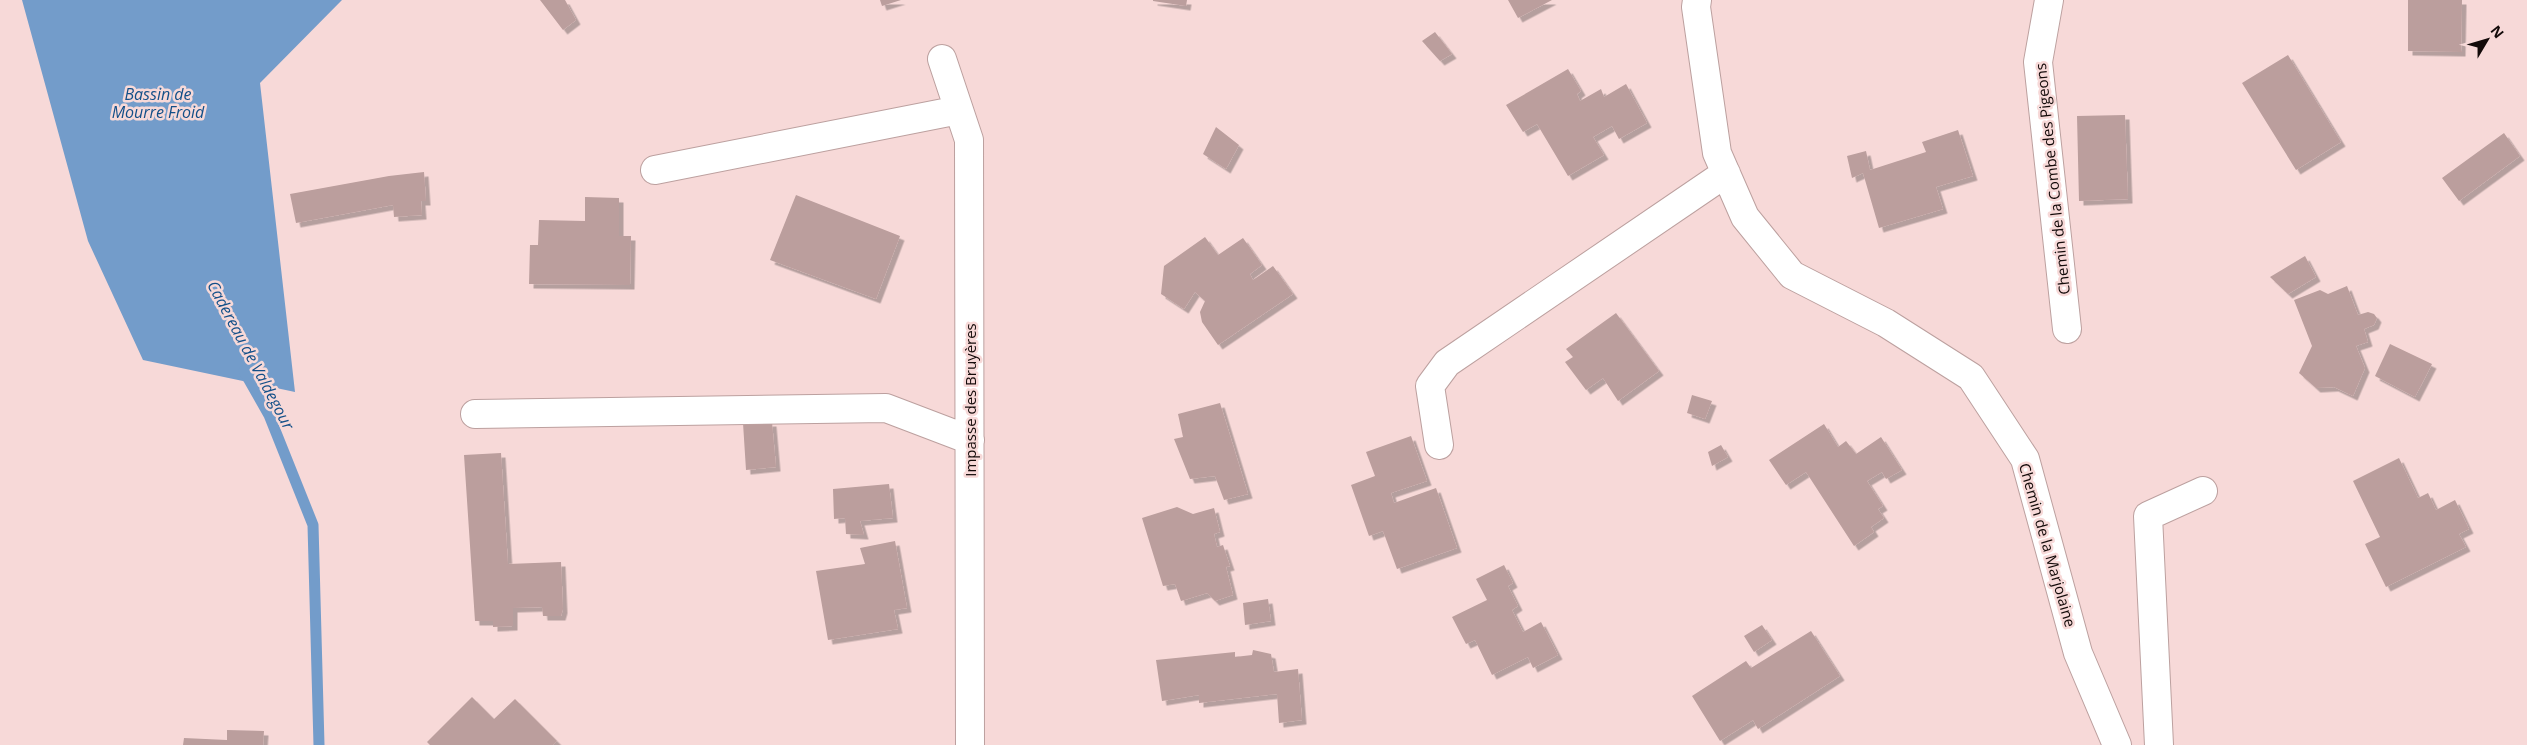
<svg xmlns="http://www.w3.org/2000/svg" width="2527" height="745" font-family="'Open Sans',sans-serif">
	<style>
		.water { fill: #739cca }
		.lines { fill: none; stroke-linecap: round; stroke-linejoin: round }
		.stream { stroke: #739cca; stroke-width: 11 }
		.building { fill: #bb9e9d; filter: url(#shadow) }
		.minor-casing { stroke: #bca09f; stroke-width: 30 }
		.minor { stroke: #fff; stroke-width: 28 }
		.labels { text-anchor: middle; dominant-baseline: central; stroke-width: 5; stroke-linejoin: round; paint-order: stroke }
		.street-label { font-size: 15px; fill: #130a09; stroke: #f7d9d8 }
		.water-label { font-size: 16px; font-style: italic; fill: #124f88; stroke: #f7d9d8 }
	</style>
	<defs>
		<filter id="shadow"><feDropShadow dx="4.5" dy="4.5" stdDeviation="0" flood-color="#0004"/></filter>
	</defs>
	<rect width="100%" height="100%" fill="#f7d9d8"/>
	<!-- water -->
	<path class="water" d="M22,0H342L260,83L295,392L143,360L88,241Z"/>
	<g class="lines">
		<!-- stream -->
		<path class="stream" d="M244,371L269,415L313,525L319,745"/>
	</g>
	<!-- building -->
	<path class="building" d="M540,0H565L576,20L563,30Z
		M880,0H901L882,6Z
		M1153,0H1187L1186,6L1153,1Z
		M1508,0H1552L1518,18Z
		M2408,0H2462L2461,52L2408,51Z
		M1435,32L1452,54L1440,61L1422,41Z
		M2288,55L2341,142L2296,170L2242,83Z
		M1568,69L1581,91L1577,94L1580,101L1601,89L1604,97L1626,84L1647,123L1619,139L1612,126L1593,137L1604,155L1568,176L1537,124L1523,132L1506,105Z
		M2125,115L2128,199L2079,201L2077,116Z
		M1216,127L1239,145L1226,169L1203,154Z
		M1958,130L1973,176L1936,187L1943,209L1879,228L1863,173L1852,178L1847,156L1866,151L1870,170L1926,152L1922,142Z
		M2504,133L2520,156L2459,201L2442,178Z
		M424,172L426,201H421L422,215L394,217L393,205L296,223L290,194L389,176Z
		M796,195L900,236L876,299L770,260Z
		M585,197L619,198V236H631L630,285L529,284L530,245H538L539,220L585,221Z
		M1205,237L1218,255L1243,238L1262,265L1250,274L1253,280L1273,266L1293,294L1218,345L1202,322L1200,312L1205,301L1195,292L1184,309L1161,294L1164,266Z
		M2305,256L2316,277L2288,294L2270,277Z
		M2347,286L2358,315L2368,312L2374,314L2377,318L2374,325L2364,329L2368,342L2356,346L2365,368L2353,396L2334,387L2316,388L2299,373L2312,346L2294,300L2320,290L2328,294Z
		M1616,313L1659,371L1618,401L1603,378L1586,390L1565,362L1573,357L1566,349Z
		M2390,344L2432,364L2415,397L2375,376Z
		M1692,395L1712,401L1705,419L1687,413Z
		M1220,403L1248,494L1224,500L1215,476L1190,479L1174,439L1183,437L1178,414Z
		M772,422L776,467L746,470L743,423Z
		M1824,424L1838,447L1846,441L1856,454L1881,437L1902,470L1886,479L1882,472L1867,481L1883,506L1878,509L1884,518L1871,527L1874,532L1854,546L1806,472L1786,485L1769,460Z
		M1411,436L1427,481L1391,493L1394,503L1436,488L1457,548L1397,569L1383,531L1369,536L1351,485L1375,476L1366,452Z
		M1721,445L1728,457L1712,466L1708,452Z
		M501,453L508,564L561,562L563,609L561,616H543L542,607L513,608V626L493,627V621H475L464,455Z
		M2399,458L2418,498L2428,493L2436,510L2455,500L2469,529L2459,534L2466,547L2386,587L2365,544L2380,537L2353,481Z
		M889,484L893,518L860,521L864,535L846,534L845,518L834,519L833,489Z
		M1177,507L1193,514L1214,508L1220,532L1214,534L1217,547L1223,545L1230,566L1226,567L1233,595L1215,601L1207,593L1181,601L1175,584L1163,586L1142,518Z
		M895,541L907,608L894,610L898,629L828,640L816,571L865,564L860,548Z
		M1504,565L1513,583L1508,586L1518,606L1512,610L1523,632L1541,622L1558,655L1533,668L1528,657L1492,675L1475,640L1466,644L1452,617L1487,600L1476,579Z
		M1268,599L1271,621L1245,625L1243,603Z
		M1762,625L1772,640L1754,652L1744,636Z
		M1811,631L1840,676L1758,729L1753,720L1720,741L1692,696L1746,661L1751,668Z
		M1253,650L1271,654L1274,672L1298,669L1302,720L1279,723L1277,694L1199,703V695L1162,701L1156,660L1235,652V657L1252,655Z
		M472,697L494,719L515,699L557,741L553,745H430L427,742Z
		M227,730L264,731L263,745H183L184,738L227,740Z"/>
	<g class="lines">
		<!-- minor casing -->
		<g class="minor-casing">
			<path id="minor" d="M1697,0L1696,7L1717,153L1745,217L1792,275L1886,323L1971,377L2025,459L2078,653L2117,745
				M2049,0L2038,62L2067,329
				M942,59L969,140L970,745
				M655,170L959,110
				M475,414L886,408L970,440
				M1439,445L1430,386L1447,363L1726,173
				M2159,745L2148,516L2203,491"/>
		</g>
		<!-- minor -->
		<use href="#minor" class="minor"/>
	</g>
	<g class="labels">
		<!-- street labels -->
		<g class="street-label">
			<text transform="translate(2052 179) rotate(-96)">Chemin de la Combe des Pigeons</text>
			<text transform="translate(970 400) rotate(-90)">Impasse des Bruyères</text>
			<text transform="translate(2048 545) rotate(74)">Chemin de la Marjolaine</text>
		</g>
		<!-- water labels -->
		<g class="water-label">
			<text x="158" y="94">Bassin de<tspan x="158" dy="18">Mourre Froid</tspan></text>
			<text transform="translate(251 355) rotate(62)">Cadereau de Valdegour</text>
		</g>
	</g>
	<!-- north arrow -->
	<g transform="translate(2487 40) rotate(52)" stroke="#f7d9d8" stroke-width="4" paint-order="stroke">
	<path d="M0-4L9 19L0 12L-9 19Z" fill="#130a09"/>
	<text y="-8" font-size="14" font-weight="bold" text-anchor="middle" fill="#130a09">N</text>
	</g>
</svg>
